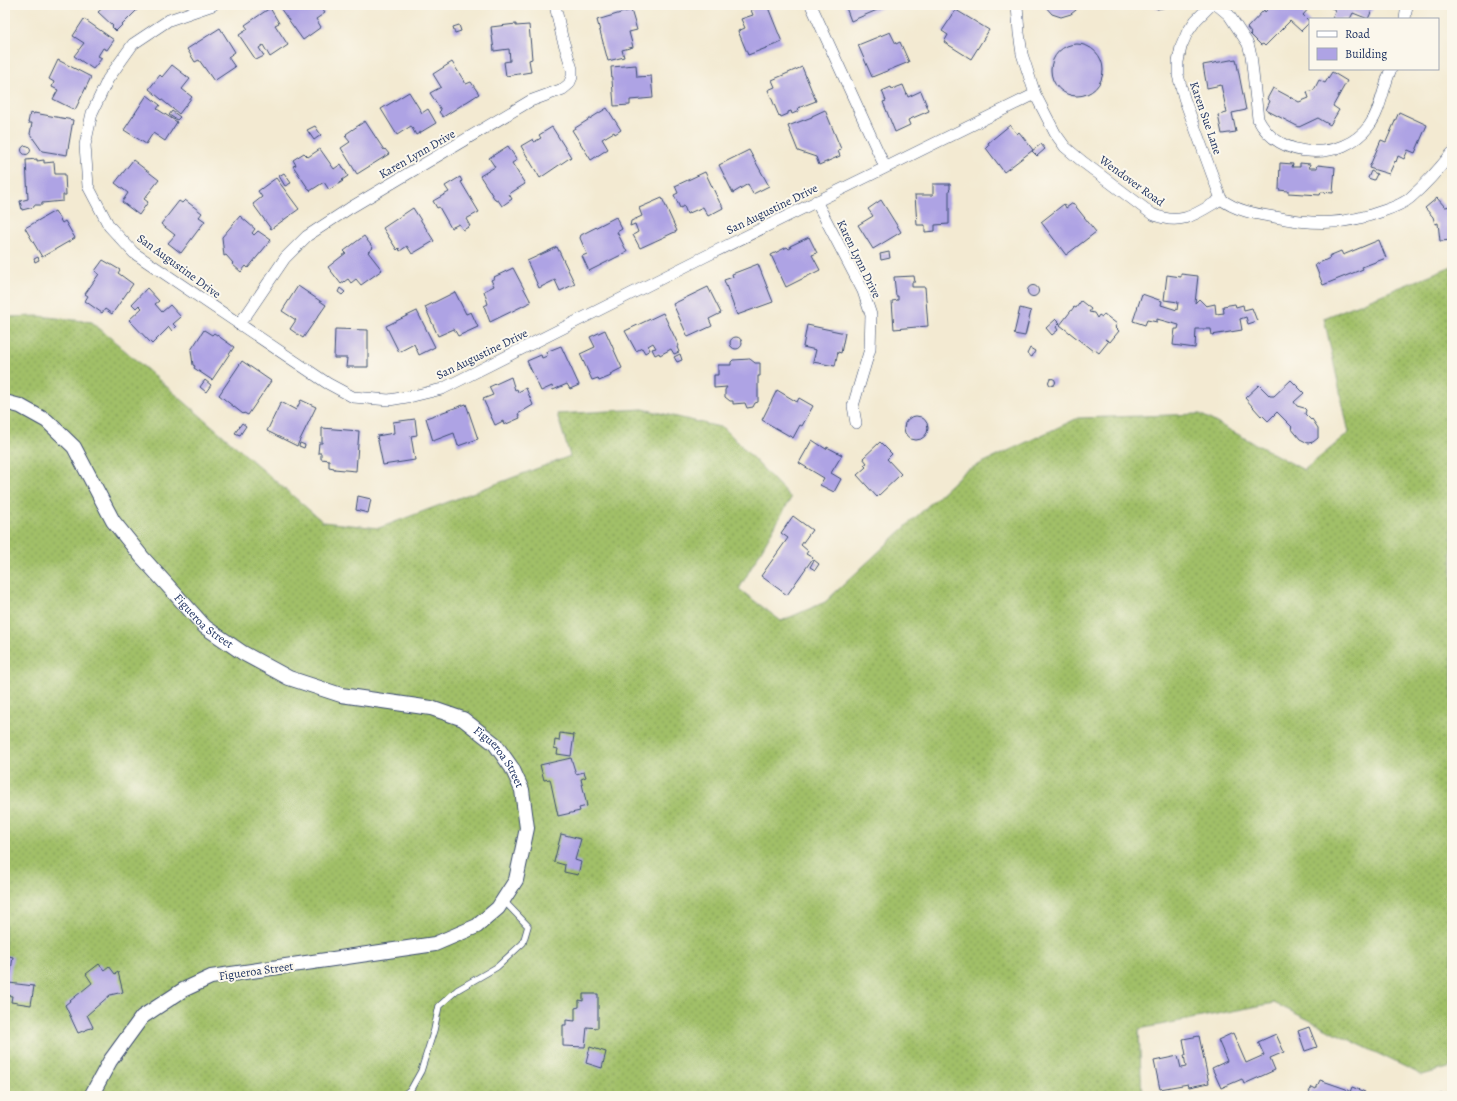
<svg xmlns="http://www.w3.org/2000/svg" width="1457" height="1101" font-family="Alegreya,serif">
	<style>
		.grass { fill: url(#grass-dots); stroke: #5e7863 }
		.building { fill: #aea3e4 }
		.lines { fill: none; stroke-linecap: round; stroke-linejoin: round }
		.service-casing { stroke: #3b4b6f; stroke-width: 7 }
		.minor-casing { stroke: #3b4b6f; stroke-width: 12 }
		.tertiary-casing { stroke: #3b4b6f; stroke-width: 16 }
		.service { stroke: #fff; stroke-width: 5.5 }
		.minor { stroke: #fff; stroke-width: 11 }
		.tertiary { stroke: #fff; stroke-width: 14 }
		.labels { text-anchor: middle; dominant-baseline: central; stroke-width: 4; stroke-linejoin: round; paint-order: stroke }
		.street-label { font-size: 12px; fill: #1b2f5e; stroke: #fbf7ec }
	</style>
	<defs>
		<pattern id="grass-dots" width="8" height="8" patternUnits="userSpaceOnUse"><rect width="8" height="8" fill="#a1c068"/><path d="M2 2h.1M6 6h.1" fill="none" stroke="#829c59" stroke-width="1.8" stroke-linecap="round"/></pattern>
	</defs>
	<rect width="100%" height="100%" fill="#fbf7ec"/>
	<filter id="ink" filterUnits="userSpaceOnUse"><feTurbulence type="fractalNoise" baseFrequency=".025" numOctaves="2"/><feDisplacementMap in="SourceGraphic" scale="8" xChannelSelector="R" yChannelSelector="G"/><feConvolveMatrix kernelMatrix="1 2 1 2 8 2 1 2 1" color-interpolation-filters="sRGB"/></filter>
	<filter id="wash" filterUnits="userSpaceOnUse"><feTurbulence type="fractalNoise" baseFrequency=".012" numOctaves="4" result="noise"/><feDisplacementMap in="SourceGraphic" scale="16" xChannelSelector="R" yChannelSelector="G"/><feGaussianBlur stdDeviation="0.9" result="paint"/><feColorMatrix in="noise" values="0 0 0 0 0 0 0 0 0 0 0 0 0 0 0 0 0 1.4 0 .05"/><feComposite in="paint" operator="in"/></filter>
	<g filter="url(#wash)">
		<rect width="100%" height="100%" fill="#f3ead2"/>
		<!-- grass -->
		<path class="grass" d="M1452,266V1067L1422,1075L1274,1003L1139,1029L1142,1096H5V317L39,316L92,322L323,522L379,528L570,456L557,414L643,409L724,428L791,498L739,589L781,621L825,602L965,471L1078,418L1200,414L1304,470L1349,433L1324,318Z"/>
		<g id="blocks">
			<!-- building -->
			<path class="building" d="M106,5H142L116,31L112,27L113,26L98,12Z
				M283,5H321L324,8L322,9L325,13L316,19L321,27L303,40L280,8Z
				M486,5H499V6L486,8Z
				M763,5H767L782,42L748,55L738,31L745,28L741,19L753,15L751,10Z
				M845,5H889L851,21Z
				M1044,5H1079L1076,10L1071,14L1061,17L1052,14Z
				M1155,5H1166L1167,7L1157,9Z
				M1272,5H1308L1307,6L1309,8L1303,15L1310,22L1301,31L1290,21L1265,46L1263,44L1261,45L1250,34L1251,33L1247,28L1264,10L1265,12Z
				M1330,5H1372L1374,6L1368,19L1353,13L1350,19H1332L1336,10L1329,7Z
				M270,8L279,23L275,25L288,45L270,57L263,45L259,48L264,56L256,60L239,35L248,29L245,25Z
				M631,10L637,30L629,32L633,47L622,50L624,57L608,61L597,20Z
				M956,10L989,30L971,59L944,42L948,35L942,31Z
				M84,19L114,40L107,50L103,48L98,56L102,58L93,69L74,56L84,43L73,36Z
				M516,24V26L529,25L532,59L529,60L531,72L506,76L504,62L510,61L509,49L494,51L491,27Z
				M459,25L461,31L455,33L453,27Z
				M220,28L235,52L228,57L235,67L214,81L199,60L195,62L187,49Z
				M890,32L896,44L900,42L909,62L872,77L858,45Z
				M1051 70a26 26 0 1 1 52 0a26 26 0 1 1-52 0Z
				M1236,59L1246,110L1232,113L1236,132L1222,134L1218,115L1227,113L1221,85L1207,88L1203,65Z
				M58,60L91,77L75,110L53,99L58,90L52,87L54,82L49,79Z
				M452,62L466,84L471,82L479,94L443,117L439,112L441,110L430,93L441,87L433,74Z
				M172,65L190,79L182,89L192,97L179,114L149,89L160,75L162,77Z
				M636,65L637,77L651,76L653,98L630,100V105L614,106L611,67Z
				M802,67L816,101L798,108L799,111L792,114L791,111L788,112V114L781,117L780,115L779,116L768,90L775,87L772,80Z
				M1332,72L1347,81L1333,106L1339,110L1330,125L1318,118L1299,127L1266,110L1270,101L1267,99L1273,88L1299,102L1309,98L1307,92L1314,90L1319,80L1325,83Z
				M903,85L908,97L921,91L929,111L908,120L910,125L895,132L883,102L886,101L882,91L891,87L892,89Z
				M409,92L422,113L428,109L436,123L416,135L411,126L397,135L381,109Z
				M147,95L160,105L157,109L177,122L165,141L153,133L146,144L124,130Z
				M607,108L621,130L615,134L614,132L602,139L608,149L591,160L572,130Z
				M825,110L841,149L838,151L840,156L819,165L816,157L798,151L788,126L812,117V116Z
				M172,111L180,117L177,120L169,115Z
				M1399,112L1427,125L1415,153L1408,150L1404,159L1398,156L1396,162L1395,161L1389,174L1369,168L1381,140L1386,142Z
				M30,113L34,114V113L73,120L67,155L42,151L30,134L32,123H28Z
				M365,121L384,150L385,149L389,154L357,174L341,148L350,142L345,136L347,135L346,134Z
				M1010,125L1017,134L1019,132L1033,150L1004,172L986,148L989,145L988,143Z
				M315,126L321,135L314,140L307,130Z
				M552,127L571,157L540,178L521,146L533,139L534,142L541,138L539,135Z
				M1041,144L1045,149L1037,156L1032,151Z
				M21.5 150a4.5 4.5 0 1 1 9 0a4.5 4.5 0 1 1-9 0Z
				M508,146L517,160L512,163L525,184L509,194L512,199L502,206L498,200L496,201L480,176L495,167L489,158Z
				M320,149L334,169L341,164L348,176L342,180L343,181L329,190L324,182L310,191L293,166L296,165L293,160L304,153L308,157Z
				M749,150L769,186L753,194L748,184L733,193L719,165Z
				M37,159V161L44,160V163L54,162L55,174H65L66,195H63V201L42,203V205H34V207L22,210L20,201L28,199L26,160Z
				M133,160L159,180L144,199L148,202L139,215L122,202L128,193L115,183Z
				M1280,163L1293,164L1292,167H1300V163L1310,164L1309,168H1317L1318,165L1335,167L1333,193L1321,192L1320,195L1288,193V191L1279,190Z
				M1371,171L1377,174L1374,180L1368,178Z
				M705,172L720,203H721L723,208L708,216L703,207L687,214L684,206L680,208L674,195L678,193L675,186Z
				M284,173L291,183L285,186L279,176Z
				M460,177L462,181L461,182L479,212L466,219L470,226L463,230L459,224L451,228L439,207L437,208L433,201L449,192L445,186Z
				M276,178L299,209L271,229L253,204L262,197L258,191Z
				M933,184H950V189L949,190V224L935,225V231L925,232V225H917L915,195H933Z
				M662,198L677,231L640,248L633,235L638,232L635,224L630,226L631,221L642,216L639,208Z
				M1437,198L1445,207L1452,206V240L1440,241L1438,223L1435,224L1433,217L1425,208Z
				M185,200L202,213L199,217L205,221L181,253L168,243L175,235L161,224L179,201L182,203Z
				M881,200L901,232L873,249L858,225L873,216L868,209Z
				M1073,203L1096,232L1066,255L1041,222L1064,204L1066,208Z
				M413,208L434,241L412,254L407,246L400,251L399,248L397,250L383,228Z
				M55,211L62,223L65,221L75,238L42,257L25,228Z
				M240,216L255,229L252,233L254,235L258,231L271,240L248,268L246,266L241,272L232,264L233,263L226,255L224,256L222,237Z
				M616,217L622,229L617,232L627,252L589,271L582,256L587,254L580,238L581,235Z
				M364,236L373,248L368,252L382,270L361,285L356,279L351,283L348,279L341,284L328,267L346,253L344,251Z
				M809,237L817,253L812,255L820,270L786,287L771,255L787,247L789,249L791,248L790,246Z
				M1379,240L1386,258L1362,267L1363,269L1323,285L1315,265L1330,258L1329,256L1341,251L1343,255Z
				M557,247L575,284L560,291L555,280L539,288L527,261Z
				M889,252L890,258L881,260L880,254Z
				M38,257L39,260L35,262L34,259Z
				M103,260L120,270L118,273L133,284L112,314L105,309L102,313L85,301L88,296L85,294L99,274L95,271Z
				M758,264L773,302L737,315L724,280L733,277L732,274Z
				M513,268L531,302L490,322L484,306L488,304L484,291L494,286L491,280L495,278L494,277Z
				M1181,274L1198,276L1195,303L1199,299L1206,306L1215,304L1216,314L1224,313L1223,306L1235,304L1236,307L1243,305L1244,310L1252,308L1257,321L1248,324L1246,317L1240,319L1242,330L1212,335L1211,329H1196L1195,348L1173,345L1175,329H1178L1179,325L1157,319V322L1147,320L1145,325L1133,321L1142,294L1162,301L1161,305L1177,310L1178,302L1164,300L1167,275L1181,277Z
				M914,276L915,282H912V287H925L928,326L894,329L892,301L898,300V296H896L894,277Z
				M1027.5 291a5.5 5.5 0 1 1 11 0a5.5 5.5 0 1 1-11 0Z
				M298,286L326,305L303,338L290,329L296,320L282,311Z
				M708,287L721,313L709,319L712,326L688,337L673,304Z
				M147,288L159,301L155,304L162,312L170,305L181,317L173,324L176,327L172,331L169,327L152,344L129,320L142,308L139,305L136,308L132,304Z
				M340,288L345,292L342,295L338,292Z
				M455,292L466,314L471,312L478,327L458,336L454,329L438,336L425,307Z
				M1081,301L1091,309L1089,312L1094,313L1097,318L1099,315L1102,317L1104,314L1117,324L1115,327L1119,331L1110,342L1105,339L1108,342L1099,353L1095,350L1093,351L1060,325L1074,307L1076,308Z
				M1020,308L1031,311L1025,336L1014,334Z
				M417,311L435,347L419,355L414,344L399,352L386,326Z
				M663,313L679,346L677,347L679,352L674,354L671,349L660,355L659,353L655,355L652,349L656,348L653,343L648,346L650,350L645,353L642,348L636,351L625,331Z
				M1056,319L1060,323L1056,327L1058,330L1052,335L1046,328Z
				M807,325L845,333L841,353L838,352L835,366L813,362L816,350L803,347Z
				M335,329L368,330V367H346L347,358H334Z
				M204,330L212,335L214,333L234,347L212,380L194,368L195,366L193,365L191,350Z
				M605,330L622,368L610,374L611,376L599,381L598,378L592,380L580,354L595,347L590,337Z
				M730 343a6 6 0 1 1 12 0a6 6 0 1 1-12 0Z
				M561,346L579,385L570,389L567,384L553,390L552,386L541,391L527,361L541,355L542,358L547,356L546,352Z
				M1030,348L1035,351L1032,357L1027,354Z
				M680,354L682,360L677,362L674,357Z
				M750,359L755,363H760V376H758V402L755,403L753,407L747,408L745,403L733,404V401H730L725,397V390L727,387L714,388V375H718V365H731V362L733,360Z
				M242,361L271,381L248,415L244,413L243,414L219,395Z
				M511,377L515,390L517,389L518,392L526,388L533,405L518,414L520,418L504,425L503,421L495,425L483,399L493,395L489,387Z
				M1048.5 382a3.5 3.5 0 1 1 7 0a3.5 3.5 0 1 1-7 0Z
				M205,380L211,385L206,392L200,387Z
				M1291,380L1304,393L1294,402L1297,406L1304,408L1306,410L1305,414L1311,420L1312,419L1318,428V438L1313,442L1308,443L1300,439L1291,428L1292,427L1277,412L1268,421L1262,415L1261,416L1245,398L1259,385L1270,396H1274Z
				M777,390L797,402L799,398L813,406L802,426L800,425L793,438L762,420Z
				M301,400L316,407L297,446L267,431L281,402L296,410Z
				M466,404L478,439L458,446L454,433L433,441L426,418Z
				M904 428a12 12 0 1 1 24 0a12 12 0 1 1-24 0Z
				M415,419L417,435L411,436L415,460L383,465L377,436L394,433L393,422Z
				M242,423L246,426L240,435L235,433Z
				M322,428L359,431L356,471L334,469V468L329,467V460L321,459V453H318L319,443H322Z
				M812,440L826,449L827,447L842,455L831,473L841,479L834,492L820,485L824,478L799,463Z
				M880,442L892,454L887,459L901,474L877,497L857,475L866,467L864,465L867,463L863,458Z
				M300,443L305,445L304,448L299,446Z
				M358,496L371,499L368,513L356,510Z
				M793,516L812,530L801,545L808,551L806,554L813,558L787,595L761,576L788,538L781,533Z
				M814,560L819,564L815,570L810,567Z
				M560,733L574,735L571,756L557,754L558,749L554,748L555,740L559,741Z
				M571,758L576,774L584,772L586,777L581,779L587,806L579,808L580,811L558,816L550,779L544,780L540,765Z
				M561,834L581,839L575,860L581,862L578,875L564,872L565,865L554,862Z
				M5,955L13,957L9,983L34,986L31,1005L11,1002L12,996L5,995Z
				M99,964L104,970L109,966L115,974L118,972L123,992L110,995L87,1015L93,1027L78,1033L65,1005L92,983L86,974Z
				M583,994H598V1028L587,1027L585,1047L563,1046V1025H566V1020L575,1021V1008L579,1007V1000L583,1001Z
				M1309,1027L1317,1047L1305,1051L1298,1031Z
				M1233,1033L1246,1063L1264,1055L1258,1042L1276,1034L1284,1052L1270,1058L1275,1070L1244,1084L1242,1079L1221,1088L1212,1068L1227,1061L1218,1040Z
				M1199,1036L1209,1083L1189,1087L1188,1084L1160,1089L1154,1061L1178,1056L1181,1068L1186,1067L1184,1055H1186L1183,1039Z
				M590,1047L606,1052L602,1068L586,1063Z
				M1320,1080L1346,1089L1350,1092L1352,1087L1365,1092L1363,1096H1313L1309,1092L1312,1087L1316,1089Z
				M1451,1093V1096H1435V1095Z"/>
		</g>
	</g>
	<g filter="url(#ink)">
		<use href="#blocks" fill-opacity="0" stroke="#3b4b6f" stroke-width="1"/>
		<g class="lines">
			<!-- service casing -->
			<g class="service-casing">
				<path id="service" d="M402,1096L411,1089L421,1071L434,1030L439,1006L457,990L497,967L523,943L528,926L503,900"/>
			</g>
			<!-- minor casing -->
			<g class="minor-casing">
				<path id="minor" d="M213,5L169,20L133,44L108,79L92,113L85,145L88,186L109,226L134,253L327,383L353,397L389,400L413,396L442,389L704,257L1035,94
					M811,5L885,167
					M1017,5L1019,33L1022,54L1035,94L1055,133L1065,147L1083,162L1152,214C1181,227 1196,214 1221,199C1236,211 1256,214 1275,217C1314,225 1345,225 1383,211C1392,208 1403,204 1410,198C1425,185 1440,168 1452,153
					M1211,5L1196,20L1187,33L1181,47L1178,62V75L1184,98L1221,199
					M1217,5L1229,15L1248,44L1251,55L1258,119C1278,160 1342,162 1369,126C1381,110 1383,87 1391,69
					M1405,19L1407,5
					M816,201L863,291L871,315L870,349L853,406L856,423
					M238,324L247,314L285,258L307,236L350,208L530,101L563,89L569,84L572,77V69L562,37L555,5"/>
			</g>
			<!-- tertiary casing -->
			<g class="tertiary-casing">
				<g id="tertiary">
					<path id="s1" d="M5,402L20,406L47,421L74,447L113,521L142,557L205,627L243,653L289,678L341,695L431,708L463,719L495,744L512,768L522,790L527,828L516,880L498,908L477,926L435,944L211,977L183,990L142,1017L110,1061L91,1096"/>
				</g>
			</g>
			<!-- service -->
			<use href="#service" class="service"/>
			<!-- minor -->
			<use href="#minor" class="minor"/>
			<!-- tertiary -->
			<use href="#tertiary" class="tertiary"/>
		</g>
	</g>
	<g class="labels">
		<!-- street labels -->
		<g class="street-label">
			<text transform="translate(1206 118) rotate(71)">Karen Sue Lane</text>
			<text transform="translate(417 154) rotate(-30)">Karen Lynn Drive</text>
			<text transform="translate(1132 181) rotate(36)">Wendover Road</text>
			<text transform="translate(772 209) rotate(-26)">San Augustine Drive</text>
			<text transform="translate(859 259) rotate(64)">Karen Lynn Drive</text>
			<text transform="translate(179 266) rotate(36)">San Augustine Drive</text>
			<text transform="translate(482 354) rotate(-26)">San Augustine Drive</text>
			<text stroke="none"><textPath href="#s1" startOffset="303">Figueroa Street</textPath></text>
			<text stroke="none"><textPath href="#s1" startOffset="639">Figueroa Street</textPath></text>
			<text transform="translate(256 971) rotate(-8)">Figueroa Street</text>
		</g>
	</g>
	<!-- margin -->
	<rect width="1457" height="1101" fill="none" stroke="#fbf7ec" stroke-width="20"/>
	<!-- legend -->
	<rect x="1309" y="18" width="130" height="52" fill="#fbf7ec" stroke="#a1a7b3"/>
	<rect x="1317" y="31" width="20" height="6" fill="#ffffff" stroke="#a1a7b3"/>
	<text x="1345" y="38" font-size="12" fill="#1b2f5e">Road</text>
	<rect x="1317" y="48" width="20" height="12" fill="#aea3e4" stroke="#a1a7b3"/>
	<text x="1345" y="58" font-size="12" fill="#1b2f5e">Building</text>
</svg>
